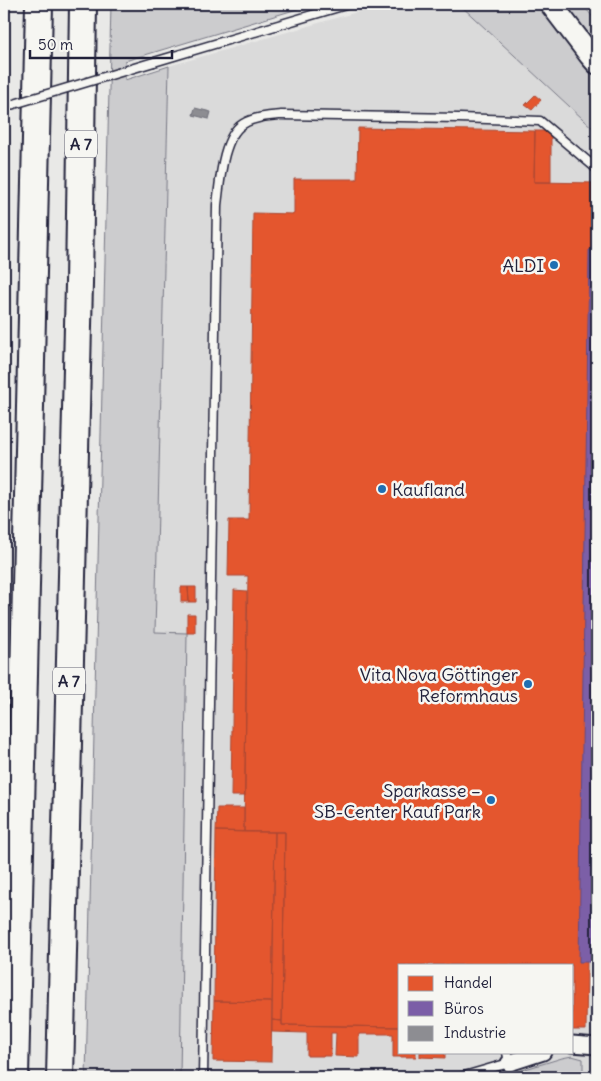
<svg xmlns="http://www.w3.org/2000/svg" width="601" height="1081" font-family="Delius,sans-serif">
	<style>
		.built { fill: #dadada; fill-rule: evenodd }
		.green { fill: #ccccce; stroke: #777784 }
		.shops { fill: #e4572e; stroke: #aa4732 }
		.offices { fill: #7b5ea7; stroke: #604c87 }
		.industry { fill: #8d8d92; stroke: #6d6d78 }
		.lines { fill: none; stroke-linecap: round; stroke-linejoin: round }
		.service-casing { stroke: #22223b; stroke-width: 11 }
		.minor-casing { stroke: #22223b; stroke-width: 19 }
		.secondary-casing { stroke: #22223b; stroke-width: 25 }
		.motorway-casing { stroke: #22223b; stroke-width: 30 }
		.service { stroke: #f6f6f2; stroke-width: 8 }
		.minor { stroke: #f6f6f2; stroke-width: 15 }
		.secondary { stroke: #f6f6f2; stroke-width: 21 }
		.motorway { stroke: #f6f6f2; stroke-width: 26 }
		.service-bridge-casing { stroke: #22223b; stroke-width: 11; stroke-linecap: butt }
		.service-bridge { stroke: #f6f6f2; stroke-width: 8 }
		.poi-dot { fill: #1f6fb2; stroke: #f6f6f2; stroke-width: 2 }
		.labels { text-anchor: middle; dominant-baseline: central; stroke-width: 5; stroke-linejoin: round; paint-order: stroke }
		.shield { fill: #f6f6f2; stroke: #626272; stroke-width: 1 }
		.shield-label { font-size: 16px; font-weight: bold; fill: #22223b }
		.poi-label { font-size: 18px; fill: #22223b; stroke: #f6f6f2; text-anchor: end }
	</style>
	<rect width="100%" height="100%" fill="#e9e9e7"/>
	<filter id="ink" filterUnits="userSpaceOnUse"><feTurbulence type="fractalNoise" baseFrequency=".02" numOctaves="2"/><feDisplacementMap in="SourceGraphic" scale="10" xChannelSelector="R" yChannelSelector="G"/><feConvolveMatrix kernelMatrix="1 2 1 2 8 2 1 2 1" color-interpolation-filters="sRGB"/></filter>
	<g filter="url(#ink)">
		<!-- built -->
		<path class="built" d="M385,4H459L597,132V1077H143L169,66ZM400,965H572V1052H400Z"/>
		<!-- green -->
		<path class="green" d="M4,4H7L4,135Z
			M111,4H314L125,61V80L169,66L155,632L187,633L180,1077H86Z
			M459,4H538L572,51L597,77V132Z
			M565,4H582L597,22V44Z
			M572,1056L583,1059V1077H499L562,1058Z"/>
		<!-- shops -->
		<path class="shops" d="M535,95L541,100L532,110L525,105Z
			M358,128L535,131L534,182L597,183V301L586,1030H572V965H400V1027L282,1025L285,832H244L248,576H228L229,520H249L253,213L294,214V179H357Z
			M535,131H551V182H534Z
			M181,587H188L189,602H181Z
			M188,587H196V602H189Z
			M234,590L247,591L245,796H231Z
			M187,614H195V633H187Z
			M217,808H244V832L216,831Z
			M216,831L275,832L272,1002L214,1001Z
			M275,832H285L282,1021L272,1020Z
			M214,1001L272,1002L271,1062L213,1061Z
			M272,1020L282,1021V1025L400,1027V1052H416V1057H393V1034H359V1057L335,1056L336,1033H331V1056H307V1033L272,1032Z
			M420,1052H445V1058L420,1057Z"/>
		<!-- offices -->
		<path class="offices" d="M589,250H597V962H579Z"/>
		<!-- industry -->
		<path class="industry" d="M195,108L211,112L209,119L193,115Z"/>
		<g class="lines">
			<!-- service casing -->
			<g class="service-casing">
				<path id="service" d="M154,62L349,4
					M203,1077L217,205C220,183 222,137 243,124C254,117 269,116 281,115L459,118L540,121L597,169
					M461,1077L509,1063L507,1052"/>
			</g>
			<!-- minor casing -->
			<g class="minor-casing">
				<path id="minor" d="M572,1044L597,1046
					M509,1063L543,1052"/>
			</g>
			<!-- secondary casing -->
			<g class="secondary-casing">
				<path id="secondary" d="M551,4L590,55L597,63"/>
			</g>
			<!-- motorway casing -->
			<g class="motorway-casing">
				<path id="motorway" d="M15,1077L39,4
					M60,1077L79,284L83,4"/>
			</g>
			<!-- service -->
			<use href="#service" class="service"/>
			<!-- minor -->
			<use href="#minor" class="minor"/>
			<!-- secondary -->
			<use href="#secondary" class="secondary"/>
			<!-- motorway -->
			<use href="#motorway" class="motorway"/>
			<!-- service-bridge casing -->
			<g class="service-bridge-casing">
				<path id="service-bridge" d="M4,107L154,62"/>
			</g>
			<!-- service-bridge -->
			<use href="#service-bridge" class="service-bridge"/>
		</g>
	</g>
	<!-- markers -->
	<g class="poi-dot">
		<circle cx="554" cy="265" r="5"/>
		<circle cx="382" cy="489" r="5"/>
		<circle cx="528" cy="684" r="5"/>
		<circle cx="491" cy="800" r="5"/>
	</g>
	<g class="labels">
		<!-- shield labels -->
		<g class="shield">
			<rect x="65" y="130.5" width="32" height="27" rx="4"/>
			<rect x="53" y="667.5" width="32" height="27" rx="4"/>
		</g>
		<g class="shield-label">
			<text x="81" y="144">A 7</text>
			<text x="69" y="681">A 7</text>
		</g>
		<!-- poi labels -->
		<g class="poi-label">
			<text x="544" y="265">ALDI</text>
			<text x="392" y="489" text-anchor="start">Kaufland</text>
			<text x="518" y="674">Vita Nova Göttinger<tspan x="518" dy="21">Reformhaus</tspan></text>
			<text x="481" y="790">Sparkasse –<tspan x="481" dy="21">SB-Center Kauf Park</tspan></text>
		</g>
	</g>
	<!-- margin -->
	<rect width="601" height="1081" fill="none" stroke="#f6f6f2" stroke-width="20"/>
	<rect x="10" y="10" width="581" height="1061" fill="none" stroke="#22223b" stroke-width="2" filter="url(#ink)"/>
	<!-- legend -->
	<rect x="398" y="964" width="175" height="90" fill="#f6f6f2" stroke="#a1a1a9"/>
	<rect x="408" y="976" width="25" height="15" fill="#e4572e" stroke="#a1a1a9"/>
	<text x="444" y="988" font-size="15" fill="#22223b">Handel</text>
	<rect x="408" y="1001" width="25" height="15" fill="#7b5ea7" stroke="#a1a1a9"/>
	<text x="444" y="1014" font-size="15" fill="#22223b">Büros</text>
	<rect x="408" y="1026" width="25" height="15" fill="#8d8d92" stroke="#a1a1a9"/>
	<text x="444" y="1038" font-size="15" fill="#22223b">Industrie</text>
	<!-- scale -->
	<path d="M30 50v8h142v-8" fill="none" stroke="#22223b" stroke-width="2.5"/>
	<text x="38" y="50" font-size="15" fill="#22223b" stroke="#f6f6f2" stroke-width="4" paint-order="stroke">50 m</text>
</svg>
